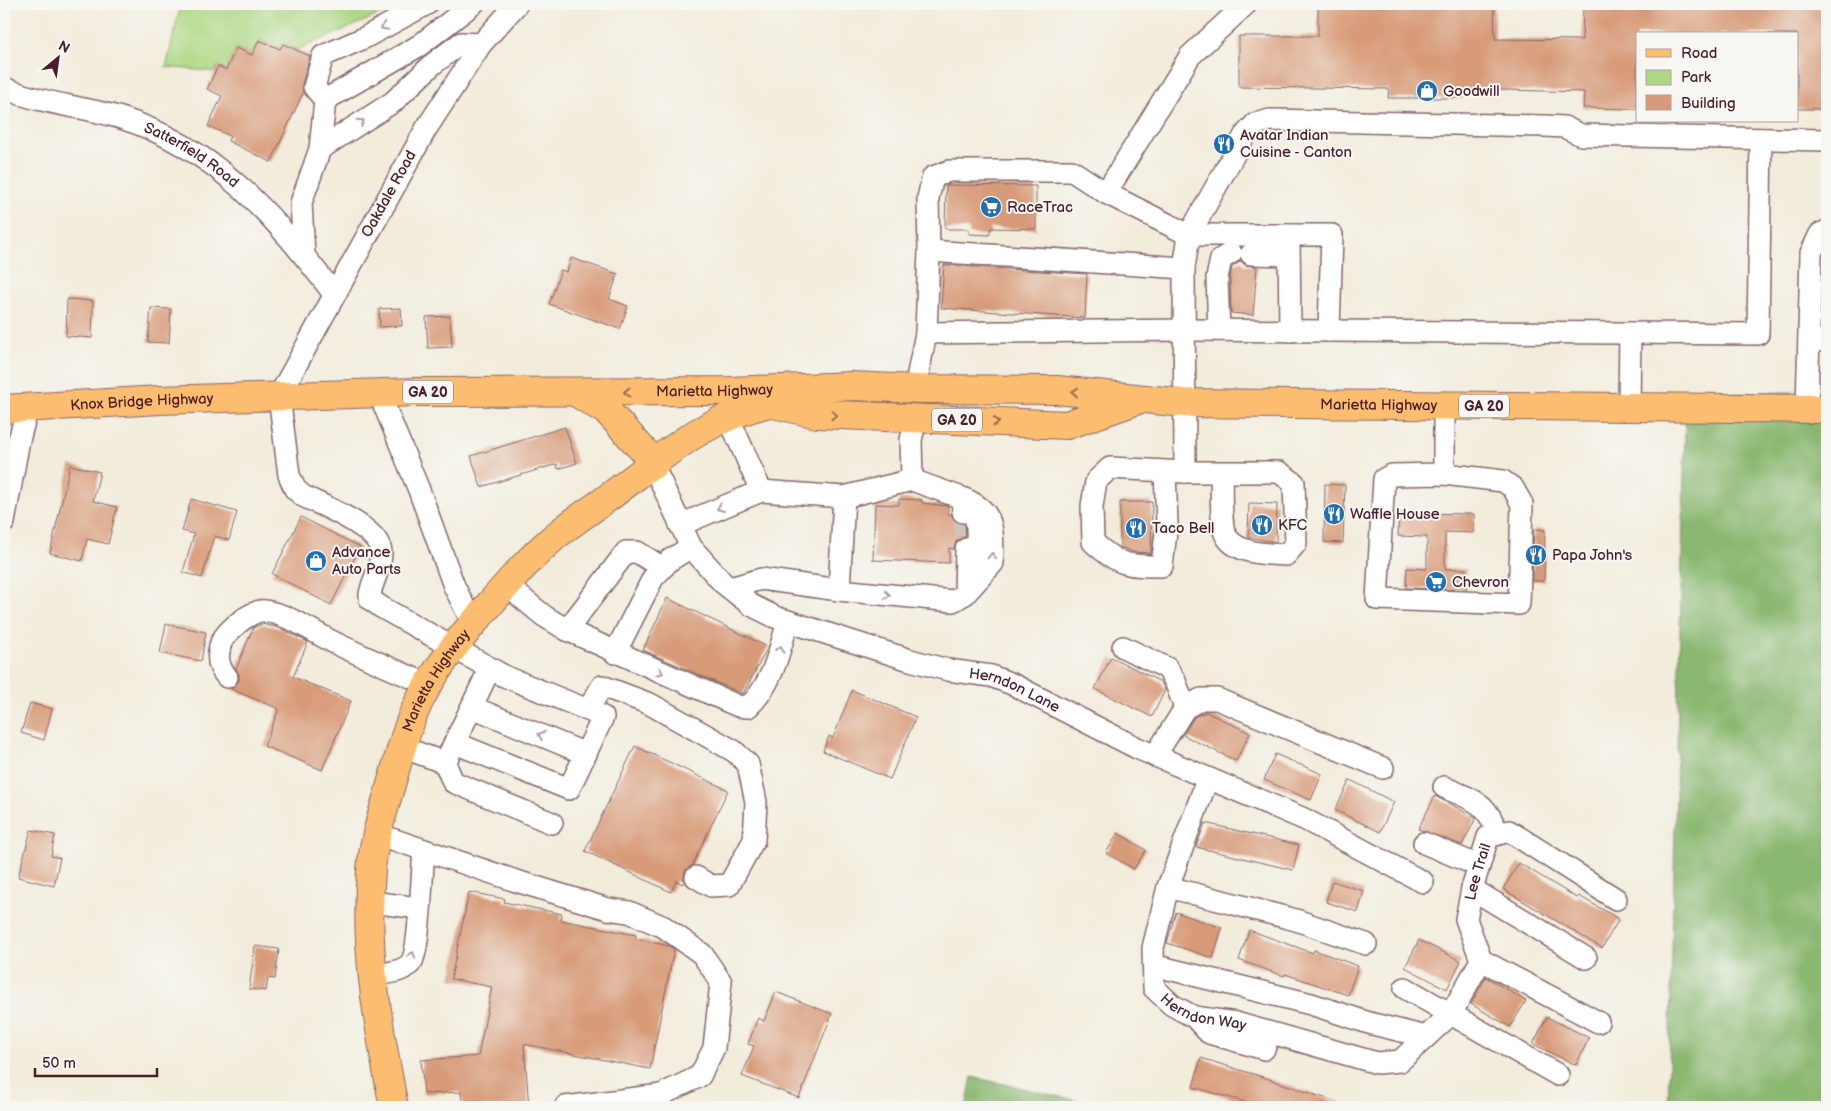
<svg xmlns="http://www.w3.org/2000/svg" width="1831" height="1111" font-family="'Balsamiq Sans',sans-serif">
	<style>
		.green { fill: #add883; stroke: #7c7c57 }
		.forest { fill: #8ab871; stroke: #6a6c4e }
		.building { fill: #d89b79 }
		.lines { fill: none; stroke-linecap: round; stroke-linejoin: round }
		.minor-tunnel { stroke: #d0c3b8; stroke-width: 21; stroke-dasharray: 21 11; stroke-linecap: butt }
		.minor-casing { stroke: #856769; stroke-width: 24 }
		.major-casing { stroke: #856769; stroke-width: 30 }
		.minor { stroke: #fff; stroke-width: 21 }
		.major { stroke: #fcbd6f; stroke-width: 28 }
		.oneway { stroke: #ae9aa0 }
		.oneway2 { stroke: #9a664a }
		.labels { text-anchor: middle; dominant-baseline: central; stroke-width: 4; stroke-linejoin: round; paint-order: stroke }
		.shield { fill: #f6f6f2; stroke: #7e6067; stroke-width: 1 }
		.shield-label { font-size: 14px; font-weight: bold; fill: #4a1f2b }
		.poi-label { font-size: 15px; fill: #4a1f2b; stroke: #f6f6f2; text-anchor: start }
		.street-label { font-size: 15px; fill: #4a1f2b; stroke: #f6f6f2 }
	</style>
	<rect width="100%" height="100%" fill="#f6f6f2"/>
	<filter id="ink" filterUnits="userSpaceOnUse"><feTurbulence type="fractalNoise" baseFrequency=".02" numOctaves="2"/><feDisplacementMap in="SourceGraphic" scale="10" xChannelSelector="R" yChannelSelector="G"/><feConvolveMatrix kernelMatrix="1 2 1 2 8 2 1 2 1" color-interpolation-filters="sRGB"/></filter>
	<filter id="wash" filterUnits="userSpaceOnUse"><feTurbulence type="fractalNoise" baseFrequency=".0096" numOctaves="4" result="noise"/><feDisplacementMap in="SourceGraphic" scale="20" xChannelSelector="R" yChannelSelector="G"/><feGaussianBlur stdDeviation="1.12" result="paint"/><feColorMatrix in="noise" values="0 0 0 0 0 0 0 0 0 0 0 0 0 0 0 0 0 1.4 0 .05"/><feComposite in="paint" operator="in"/></filter>
	<g filter="url(#wash)">
		<rect width="100%" height="100%" fill="#f2ecdb"/>
		<!-- green -->
		<path class="green" d="M181,4H404L297,50L283,44L280,49L260,40L252,55L236,48L226,70L218,66L215,72L166,67Z"/>
		<!-- forest -->
		<path class="forest" d="M1827,391V1107H1668L1686,395Z
			M972,1077L1107,1107H966Z"/>
		<g id="blocks">
			<!-- building -->
			<path class="building" d="M1318,4H1494L1495,39L1582,40L1583,4H1827V109H1797V34H1637V109L1583,108L1584,92L1462,89L1463,98H1388L1389,89L1239,87V36H1318Z
				M259,40L280,49L283,44L310,56L302,84L303,93L271,162L228,141L230,136L208,126L222,96L207,89L218,66L226,70L236,48L252,55Z
				M948,185L1036,186V229L991,228L989,235L969,234V229H945L946,186Z
				M571,258L618,274L609,299L628,306L620,329L549,304L561,270L567,272Z
				M1241,261L1245,265L1257,267L1253,315L1231,313L1230,279L1232,267Z
				M944,265L1087,274L1085,318L941,308Z
				M67,299L93,301L92,338L66,336Z
				M151,308L171,309L169,343L148,342Z
				M401,308L402,326L380,327L379,309Z
				M450,316L452,347L428,348L426,317Z
				M565,427L577,463L558,469L557,464L481,487L471,456Z
				M70,465L100,472L93,501L117,507L108,544L87,539L82,561L50,553Z
				M1325,484L1345,485L1343,543L1324,542Z
				M191,499L237,512L229,540L214,536L202,578L183,572L194,534L182,531Z
				M899,499L922,500V503L948,506V514H951L957,523L964,524L965,537L956,542L954,549L949,548V563L873,560L875,504L899,505Z
				M1120,502H1152L1151,553L1134,552L1120,547Z
				M1249,503L1277,504L1276,542L1248,537Z
				M1399,513L1474,514V533L1445,532V569H1466V590L1406,588L1407,568L1427,569V537L1398,536Z
				M301,517L360,547L331,605L272,574Z
				M1534,529L1545,530L1544,581H1532Z
				M667,598L768,647L743,694L643,650Z
				M166,624L206,632L201,661L160,653Z
				M262,624L279,628L308,642L293,677L351,701L322,770L264,746L279,709L231,689L239,681V675L236,669L253,628Z
				M1111,657L1161,682L1165,690L1152,717L1095,689Z
				M852,690L916,717L890,779L823,751L829,736L833,738Z
				M30,703L52,709L44,740L21,733Z
				M1206,712L1250,733L1236,761L1183,735L1194,717Z
				M635,746L728,790L692,866L685,871L683,884L676,881L671,892L585,851Z
				M1275,754L1322,774L1311,800L1264,780Z
				M1350,780L1394,802L1380,832L1335,810Z
				M1435,796L1476,818L1462,845L1418,829Z
				M1205,823L1299,845L1293,870L1196,847Z
				M31,830L55,835L51,856L60,858L54,886L18,877Z
				M1118,833L1146,850L1134,869L1106,853Z
				M1519,863L1577,898L1579,896L1619,919L1602,948L1503,889Z
				M1332,881L1364,891L1358,912L1326,902Z
				M469,892L505,899L504,902L562,914L561,920L636,935L635,939L669,946L674,949L650,1069L524,1044L529,1107H463L461,1092L424,1094L421,1060L478,1056L492,987L451,979Z
				M1176,912L1222,928L1213,958L1167,943Z
				M1249,930L1313,953L1314,950L1358,966L1348,995L1285,974L1284,976L1239,960Z
				M1419,940L1461,961L1447,989L1405,967Z
				M255,946L279,949L275,979L268,978L266,991L249,989Z
				M1486,977L1526,1001L1510,1027L1471,1004Z
				M776,992L832,1014L799,1098L742,1076L754,1046L748,1044L758,1018L764,1021Z
				M1547,1017L1589,1038L1576,1065L1533,1044Z
				M1201,1058L1266,1078L1345,1105V1107H1263L1193,1087Z"/>
		</g>
	</g>
	<g filter="url(#ink)">
		<use href="#blocks" fill-opacity="0" stroke="#856769" stroke-width="1"/>
		<g class="lines">
			<!-- minor-tunnel -->
			<path class="minor-tunnel" d="M964,515L966,549"/>
			<!-- minor casing -->
			<g class="minor-casing">
				<g id="minor">
					<path d="M427,4L364,38L323,56L314,87L325,100L420,45L473,4"/>
					<path d="M517,4L481,44L426,129L279,396L289,475L295,489L303,496C323,506 381,528 381,553C381,568 373,579 370,594V599L381,607L504,676L588,710L602,686L650,704L734,751L748,764L756,802L754,840L729,885L711,886L696,877"/>
					<path id="s1" d="M4,88C42,104 82,106 121,118C217,148 275,217 334,294"/>
					<path d="M320,149L393,102L433,64L461,43L481,44"/>
					<path d="M1106,193L1190,56L1246,4"/>
					<path d="M1289,235L1290,331"/>
					<path d="M929,251L1184,268"/>
					<path d="M1251,254L1289,255"/>
					<path d="M304,255L301,203L320,149L325,100"/>
					<path d="M1219,330L1217,278L1221,259L1231,253"/>
					<path d="M1329,331L1332,235H1189L1245,135L1255,124L1270,120L1545,126L1564,127L1581,135L1827,140"/>
					<path d="M926,333L1186,330L1758,334L1761,139"/>
					<path d="M1809,340L1827,341"/>
					<path d="M915,389L926,333L929,251L928,198L933,177L949,171H1072L1106,193L1189,235L1184,268L1185,472H1279L1294,483L1296,543L1286,555C1266,554 1231,554 1224,531C1220,518 1222,487 1221,472"/>
					<path d="M379,393L419,490L454,586L473,624"/>
					<path d="M1444,405V474L1503,481L1513,488L1522,504L1519,604L1377,599L1384,479L1392,475L1444,474"/>
					<path d="M1629,407L1630,333"/>
					<path d="M1807,409L1811,253L1820,234L1827,231"/>
					<path d="M728,416L761,491"/>
					<path id="s2" d="M653,465L691,547L723,583L751,605L775,617L910,660L948,670L991,676L1012,684L1137,748L1304,819L1423,882"/>
					<path d="M1165,471L1167,524L1162,566C1128,566 1119,566 1093,542L1092,506L1096,481L1110,468L1185,472"/>
					<path d="M912,480L962,498L963,512"/>
					<path d="M962,498C997,511 992,531 993,563L965,594"/>
					<path d="M965,500C982,514 977,546 975,566"/>
					<path d="M4,522L19,440L28,407"/>
					<path d="M680,525L761,491L844,497L912,480L911,440L916,419"/>
					<path d="M506,585L544,616L567,630L738,706L748,707C773,684 779,652 788,621"/>
					<path d="M730,588L761,579L839,590L953,601L965,594L966,549"/>
					<path d="M839,590L844,497"/>
					<path d="M567,630L626,552H637L661,567"/>
					<path d="M1123,647L1167,668L1175,681L1185,708"/>
					<path d="M615,653L653,578L670,560L691,547"/>
					<path d="M227,677C218,668 217,658 220,646C223,633 251,609 265,611C290,615 313,632 335,643C366,658 397,671 429,685"/>
					<path d="M472,707L586,754"/>
					<path d="M455,743L569,789L603,717L588,710"/>
					<path d="M402,747L445,763L490,668"/>
					<path d="M1155,756L1185,708L1201,699H1217L1383,768"/>
					<path d="M445,763L453,782L552,823"/>
					<path id="s3" d="M1207,780L1168,887L1153,948L1154,988L1172,1005L1194,1017L1236,1023L1377,1063L1400,1061L1451,1014L1481,960L1466,919L1472,889L1488,837L1509,831L1616,899"/>
					<path d="M1444,787C1475,802 1485,799 1498,834"/>
					<path d="M377,834L513,880L608,909L629,912L664,927L702,954L721,982L714,1048L700,1076L661,1095L565,1107"/>
					<path d="M1424,843L1479,866"/>
					<path d="M1168,887L1296,920L1366,944"/>
					<path d="M1472,889L1586,958"/>
					<path d="M371,902L419,908"/>
					<path d="M1481,960L1598,1022"/>
					<path d="M1154,968H1165L1311,1004L1369,1023L1426,1037"/>
					<path d="M373,975C385,973 405,973 412,961C420,946 422,871 424,850"/>
					<path d="M1405,988L1558,1075"/>
					<path d="M1197,1020L1209,1033L1264,1049L1270,1033"/>
				</g>
			</g>
			<!-- major casing -->
			<g class="major-casing">
				<g id="major">
					<path d="M577,393L608,412L643,450L653,465"/>
					<path d="M769,403L817,414L1067,425L1135,401"/>
					<path id="s4" d="M4,409L160,400L417,392L731,391L851,386L918,389L1057,390L1184,403L1827,409"/>
					<path id="s5" d="M394,1107C379,1030 364,950 371,871C373,842 382,815 390,788C397,764 403,739 413,715C430,674 460,638 489,605C509,582 528,560 551,540C569,524 590,511 609,497C666,454 706,416 778,401"/>
				</g>
			</g>
			<!-- minor -->
			<use href="#minor" class="minor"/>
			<!-- major -->
			<use href="#major" class="major"/>
		</g>
		<!-- one-way arrows -->
		<defs><path id="oneway-chevron" d="M-2-3.5L2.5 0L-2 3.5" fill="none" stroke-width="1.6" stroke-linecap="round" stroke-linejoin="round" transform="scale(1.25)"/></defs>
		<g class="oneway">
			<use href="#oneway-chevron" transform="translate(384 27) rotate(152)"/>
			<use href="#oneway-chevron" transform="translate(361 122) rotate(-33)"/>
			<use href="#oneway-chevron" transform="translate(720 508) rotate(157)"/>
			<use href="#oneway-chevron" transform="translate(992 556) rotate(-88)"/>
			<use href="#oneway-chevron" transform="translate(887 595) rotate(6)"/>
			<use href="#oneway-chevron" transform="translate(780 649) rotate(-74)"/>
			<use href="#oneway-chevron" transform="translate(660 672) rotate(23)"/>
			<use href="#oneway-chevron" transform="translate(541 735) rotate(-158)"/>
			<use href="#oneway-chevron" transform="translate(412 955) rotate(-72)"/>
		</g>
		<g class="oneway2">
			<use href="#oneway-chevron" transform="translate(627 392) rotate(179)"/>
			<use href="#oneway-chevron" transform="translate(1075 392) rotate(-174)"/>
			<use href="#oneway-chevron" transform="translate(834 415) rotate(3)"/>
			<use href="#oneway-chevron" transform="translate(996 422) rotate(2)"/>
		</g>
	</g>
	<!-- icons -->
	<defs>
		<g id="shop-disc" transform="scale(1.125)"><circle r="9.5" fill="#1f6fb2" stroke="#f6f6f2"/><path d="M-5-2.5h2.3a2.7 3.5 0 0 1 5.4 0H5L5.5 6h-11ZM-1.5-2.5h3a1.5 2.3 0 0 0-3 0Z" fill="#fff"/></g>
		<g id="restaurant-disc" transform="scale(1.125)"><circle r="9.5" fill="#1f6fb2" stroke="#f6f6f2"/><path d="M-5-6h1v4h1v-4h1v4h1v-4h1v5L-1.5 .5V6h-2V.5L-5-1ZM5-6V6H3V1.5H1.5Q1.5-4 5-6Z" fill="#fff"/></g>
		<g id="supermarket-disc" transform="scale(1.125)"><circle r="9.5" fill="#1f6fb2" stroke="#f6f6f2"/><path d="M-6-5.5h2.5l.6 2H6L4.5 2H-2.5L-4.4-4H-6ZM-1.5 3.2a1.3 1.3 0 1 0 .1 0ZM3 3.2a1.3 1.3 0 1 0 .1 0Z" fill="#fff"/></g>
	</defs>
	<g fill-rule="evenodd">
		<use href="#shop-disc" x="1427" y="91"/>
		<use href="#restaurant-disc" x="1224" y="144"/>
		<use href="#supermarket-disc" x="991" y="207"/>
		<use href="#restaurant-disc" x="1334" y="514"/>
		<use href="#restaurant-disc" x="1262" y="525"/>
		<use href="#restaurant-disc" x="1136" y="528"/>
		<use href="#restaurant-disc" x="1536" y="555"/>
		<use href="#shop-disc" x="316" y="561"/>
		<use href="#supermarket-disc" x="1436" y="582"/>
	</g>
	<g class="labels">
		<!-- shield labels -->
		<g class="shield">
			<rect x="403" y="380.5" width="50" height="23" rx="4"/>
			<rect x="1459" y="394.5" width="50" height="23" rx="4"/>
			<rect x="932" y="408.5" width="50" height="23" rx="4"/>
		</g>
		<g class="shield-label">
			<text x="428" y="392">GA 20</text>
			<text x="1484" y="406">GA 20</text>
			<text x="957" y="420">GA 20</text>
		</g>
		<!-- poi labels -->
		<g class="poi-label">
			<text x="1443" y="91">Goodwill</text>
			<text x="1240" y="135">Avatar Indian<tspan x="1240" dy="17">Cuisine - Canton</tspan></text>
			<text x="1007" y="207">RaceTrac</text>
			<text x="1350" y="514">Waffle House</text>
			<text x="1278" y="525">KFC</text>
			<text x="1152" y="528">Taco Bell</text>
			<text x="332" y="552">Advance<tspan x="332" dy="17">Auto Parts</tspan></text>
			<text x="1552" y="555">Papa John's</text>
			<text x="1452" y="582">Chevron</text>
		</g>
		<!-- street labels -->
		<g class="street-label">
			<text stroke="none"><textPath href="#s1" startOffset="201">Satterfield Road</textPath></text>
			<text transform="translate(389 194) rotate(-61)">Oakdale Road</text>
			<text stroke="none"><textPath href="#s4" startOffset="711">Marietta Highway</textPath></text>
			<text stroke="none"><textPath href="#s4" startOffset="138">Knox Bridge Highway</textPath></text>
			<text stroke="none"><textPath href="#s4" startOffset="1376">Marietta Highway</textPath></text>
			<text stroke="none"><textPath href="#s5" startOffset="441">Marietta Highway</textPath></text>
			<text stroke="none"><textPath href="#s2" startOffset="452">Herndon Lane</textPath></text>
			<text stroke="none"><textPath href="#s3" startOffset="702">Lee Trail</textPath></text>
			<text stroke="none"><textPath href="#s3" startOffset="274">Herndon Way</textPath></text>
		</g>
	</g>
	<!-- margin -->
	<rect width="1831" height="1111" fill="none" stroke="#f6f6f2" stroke-width="20"/>
	<!-- legend -->
	<rect x="1636" y="32" width="162" height="90" fill="#f6f6f2" stroke="#b1a0a2"/>
	<rect x="1646" y="49" width="25" height="8" fill="#fcbd6f" stroke="#b1a0a2"/>
	<text x="1681" y="58" font-size="15" fill="#4a1f2b">Road</text>
	<rect x="1646" y="70" width="25" height="15" fill="#add883" stroke="#b1a0a2"/>
	<text x="1681" y="82" font-size="15" fill="#4a1f2b">Park</text>
	<rect x="1646" y="95" width="25" height="15" fill="#d89b79" stroke="#b1a0a2"/>
	<text x="1681" y="108" font-size="15" fill="#4a1f2b">Building</text>
	<!-- north arrow -->
	<g transform="translate(58 58) rotate(29)" stroke="#f6f6f2" stroke-width="4" paint-order="stroke">
	<path d="M0-4L9 19L0 12L-9 19Z" fill="#4a1f2b"/>
	<text y="-8" font-size="14" font-weight="bold" text-anchor="middle" fill="#4a1f2b">N</text>
	</g>
	<!-- scale -->
	<path d="M35 1068v8h122v-8" fill="none" stroke="#4a1f2b" stroke-width="2.5"/>
	<text x="42" y="1068" font-size="15" fill="#4a1f2b" stroke="#f6f6f2" stroke-width="4" paint-order="stroke">50 m</text>
</svg>
